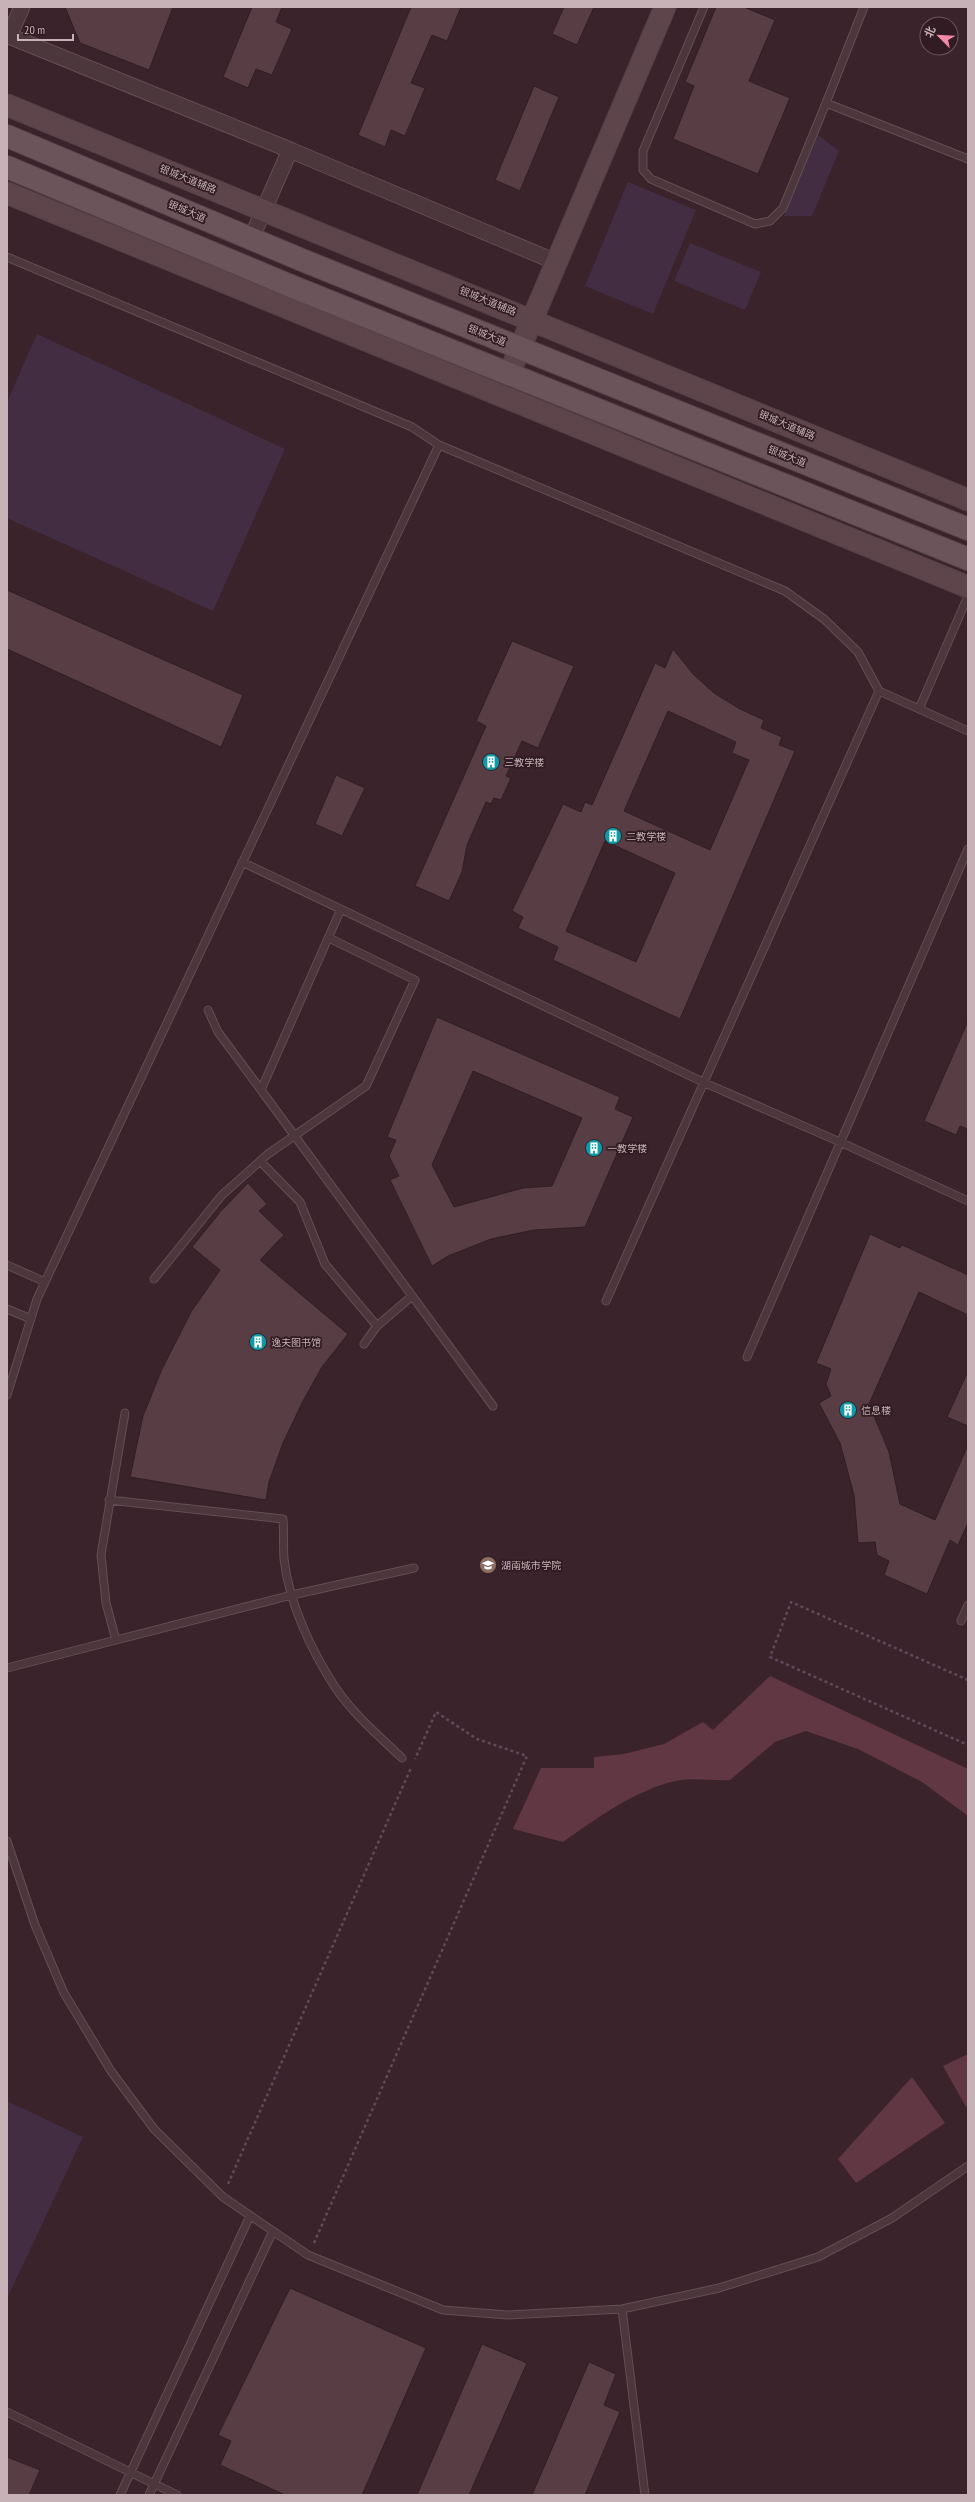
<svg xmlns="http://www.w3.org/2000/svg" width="975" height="2502" font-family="'PT Sans Narrow','Noto Sans SC',sans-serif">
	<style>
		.green { fill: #432d42 }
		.water { fill: #613743 }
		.building { fill: #583d44; stroke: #321e24; fill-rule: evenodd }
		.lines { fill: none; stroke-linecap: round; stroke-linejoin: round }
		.lane-casing { stroke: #634f54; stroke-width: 9 }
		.street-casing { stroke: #634f54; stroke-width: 17 }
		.secondary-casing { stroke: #544046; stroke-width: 23 }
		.primary-casing { stroke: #544046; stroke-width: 24 }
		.path { stroke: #5f4a59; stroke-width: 2.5; stroke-dasharray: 3 3; stroke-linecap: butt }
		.lane { stroke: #4b373c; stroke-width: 7 }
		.street { stroke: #4b373c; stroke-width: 15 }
		.secondary { stroke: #5e454b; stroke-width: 21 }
		.primary { stroke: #6b555b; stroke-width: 22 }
		.labels { text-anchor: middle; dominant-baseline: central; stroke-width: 3.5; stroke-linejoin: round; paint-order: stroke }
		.street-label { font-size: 10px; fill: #c6b2b7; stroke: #301c22 }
		.poi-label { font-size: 10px; fill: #c6b2b7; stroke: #301c22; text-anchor: start }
	</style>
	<rect width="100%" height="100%" fill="#3a232a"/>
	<!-- green -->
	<path class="green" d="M818,135L839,151L812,216H784Z
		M628,182L696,210L653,314L585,286Z
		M690,243L761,272L745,310L674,281Z
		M37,334L285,449L213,611L7,518V402Z
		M7,2101L83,2137L7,2299Z"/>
	<!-- water -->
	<path class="water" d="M770,1676L968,1769V1816L922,1782L858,1749L806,1731L775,1742L730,1780C713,1781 692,1777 675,1781C634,1791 597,1818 563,1842L513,1829L541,1768H594V1757L624,1754L664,1744L703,1722L713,1730Z
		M968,2054V2106L966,2107L943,2066Z
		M912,2077L945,2123L856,2183L838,2159Z"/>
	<!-- building -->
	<path class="building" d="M65,7H173L149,70L80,43Z
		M252,7H282L276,22L292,29L272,75L256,69L248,88L223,77Z
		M411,7H461L447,41L432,35L411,83L425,88L405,136L391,130L385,147L358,135Z
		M564,7H594L577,45L552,34Z
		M716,7H744L775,20L749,81L790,98L758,174L673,139L694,86L685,82Z
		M534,86L559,97L520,191L495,180Z
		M7,590L243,695L221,747L7,649Z
		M512,641L574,666L538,748L522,741L506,776L511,778L501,800L494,798L491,804L486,802L467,845L462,872L449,901L415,886L486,726L476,721Z
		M673,649L693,674L714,693L740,709L764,720L761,728L782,737L779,745L795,751L680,1019L553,960L558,947L518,928L523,917L512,911L563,804L581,812L585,802L592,805L655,663L665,668ZM668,711L736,742L732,753L749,760L710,850L624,811ZM605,841L675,873L636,962L566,931Z
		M336,775L365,788L342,836L315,824Z
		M437,1017L620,1097L615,1109L633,1117L585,1227L534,1230L491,1239L448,1256L432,1266L390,1180L399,1176L389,1156L396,1140L387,1137ZM473,1071L582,1118L552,1186L523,1188L454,1207L432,1165Z
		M968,1021V1129L960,1126L956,1135L924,1121Z
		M248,1183L267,1204L259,1211L284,1235L260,1260L348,1334L322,1367L303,1401L283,1443L269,1482L266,1500L130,1477L143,1416L162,1369L191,1312L220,1270L192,1247L221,1211Z
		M870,1234L900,1248L902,1245L968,1275V1315L919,1292L869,1404L889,1452L900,1504L935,1520L968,1445V1523L958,1545L950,1540L927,1594L884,1575L889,1561L877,1555L875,1542L858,1543L854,1495L848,1473L840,1443L819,1403L831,1396L826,1384L831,1369L816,1363Z
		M968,1371V1426L947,1417Z
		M290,2288L426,2348L362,2495H285L220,2465L231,2441L218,2435Z
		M482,2344L527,2363L469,2495H417Z
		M589,2362L616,2374L604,2405L620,2412L585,2495H532Z
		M7,2457L40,2470L29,2495H7Z"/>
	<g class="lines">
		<!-- lane casing -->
		<g class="lane-casing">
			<path id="lane" d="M704,7L643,151V170L651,179L755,224L770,221L783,208L826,103
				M864,7L826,103L968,159
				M7,257L412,427L439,445L785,591L824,619L858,652L879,691L968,731
				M919,709L968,596
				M242,862L705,1083L840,1142L968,1201
				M341,909L261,1090L493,1406
				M208,1010L218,1032L261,1090
				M260,1161L300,1202L325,1264L377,1326
				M7,1265L45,1282
				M154,1279L222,1195L268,1154L366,1086L415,980L329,938
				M606,1301L879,691
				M7,1309L31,1319
				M364,1344L377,1326L412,1296
				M747,1357L968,849
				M7,1395L37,1299L439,445
				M109,1500L283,1519C284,1532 283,1546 284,1559C289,1603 311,1650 335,1687C353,1714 379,1736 402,1758
				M961,1621L968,1605
				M116,1640L106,1603L101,1555L125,1413
				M7,1668L292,1595L414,1568
				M7,1841L35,1925L64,1993L111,2071L154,2129L223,2197L308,2255L443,2310L508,2315L622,2309
				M7,2412L177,2495
				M120,2495L250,2216
				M149,2495L273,2231
				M645,2495L622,2309L719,2288L818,2257L892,2218L968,2166"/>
		</g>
		<!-- street casing -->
		<g class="street-casing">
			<path id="street" d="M22,7L9,36L290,150
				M251,239L290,150L556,262"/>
		</g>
		<!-- secondary casing -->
		<g class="secondary-casing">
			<path id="secondary" d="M7,105L968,500
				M7,193L968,587
				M509,374L665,7"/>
		</g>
		<!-- primary casing -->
		<g class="primary-casing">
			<path id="primary" d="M7,136L302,260L968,529
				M7,167L291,286L968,559"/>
		</g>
		<!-- path -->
		<path class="path" d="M968,1680L791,1602L770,1657L968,1745
			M228,2184L411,1768
			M314,2243L527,1756L477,1739L436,1712L415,1759"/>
		<!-- lane -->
		<use href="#lane" class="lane"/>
		<!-- street -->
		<use href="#street" class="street"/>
		<!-- secondary -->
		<use href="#secondary" class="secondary"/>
		<!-- primary -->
		<use href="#primary" class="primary"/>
	</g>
	<!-- icons -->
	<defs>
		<g id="building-disc" transform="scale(0.9)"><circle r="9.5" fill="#0f9aa8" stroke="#301c22"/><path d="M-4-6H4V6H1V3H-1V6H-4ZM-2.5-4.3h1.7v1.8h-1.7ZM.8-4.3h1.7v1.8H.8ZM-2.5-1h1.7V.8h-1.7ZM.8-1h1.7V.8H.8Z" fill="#fff"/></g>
		<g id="university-disc" transform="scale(0.9)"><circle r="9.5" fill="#8d6e63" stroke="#301c22"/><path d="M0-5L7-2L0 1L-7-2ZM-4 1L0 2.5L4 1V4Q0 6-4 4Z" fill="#fff"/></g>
	</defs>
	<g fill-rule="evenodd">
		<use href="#building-disc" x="491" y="762"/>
		<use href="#building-disc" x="613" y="836"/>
		<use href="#building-disc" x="594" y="1148"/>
		<use href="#building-disc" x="258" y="1342"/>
		<use href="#building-disc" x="848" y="1410"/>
		<use href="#university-disc" x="488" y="1565"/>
	</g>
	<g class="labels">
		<!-- street labels -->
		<g class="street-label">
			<text transform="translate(188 179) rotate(22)">银城大道辅路</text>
			<text transform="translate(187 211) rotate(23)">银城大道</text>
			<text transform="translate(488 301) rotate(22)">银城大道辅路</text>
			<text transform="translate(487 335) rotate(22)">银城大道</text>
			<text transform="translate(787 425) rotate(23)">银城大道辅路</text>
			<text transform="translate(787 456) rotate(22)">银城大道</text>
		</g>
		<!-- poi labels -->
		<g class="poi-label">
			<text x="504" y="762">三教学楼</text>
			<text x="626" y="836">二教学楼</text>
			<text x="607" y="1148">一教学楼</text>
			<text x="271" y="1342">逸夫图书馆</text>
			<text x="861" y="1410">信息楼</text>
			<text x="501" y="1565">湖南城市学院</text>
		</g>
	</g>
	<!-- border -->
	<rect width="975" height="2502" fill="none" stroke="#c6b2b7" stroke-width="16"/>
	<!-- north arrow -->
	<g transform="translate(939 36) rotate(294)"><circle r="19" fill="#301c22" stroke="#6c585e"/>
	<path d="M0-3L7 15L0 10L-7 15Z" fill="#f48aa5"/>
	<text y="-6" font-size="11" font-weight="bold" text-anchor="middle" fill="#c6b2b7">北</text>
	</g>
	<!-- scale -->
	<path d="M18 34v6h55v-6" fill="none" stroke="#c6b2b7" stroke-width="2"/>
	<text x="24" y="34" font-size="12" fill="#c6b2b7" stroke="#301c22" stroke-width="3" paint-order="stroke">20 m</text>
</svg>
